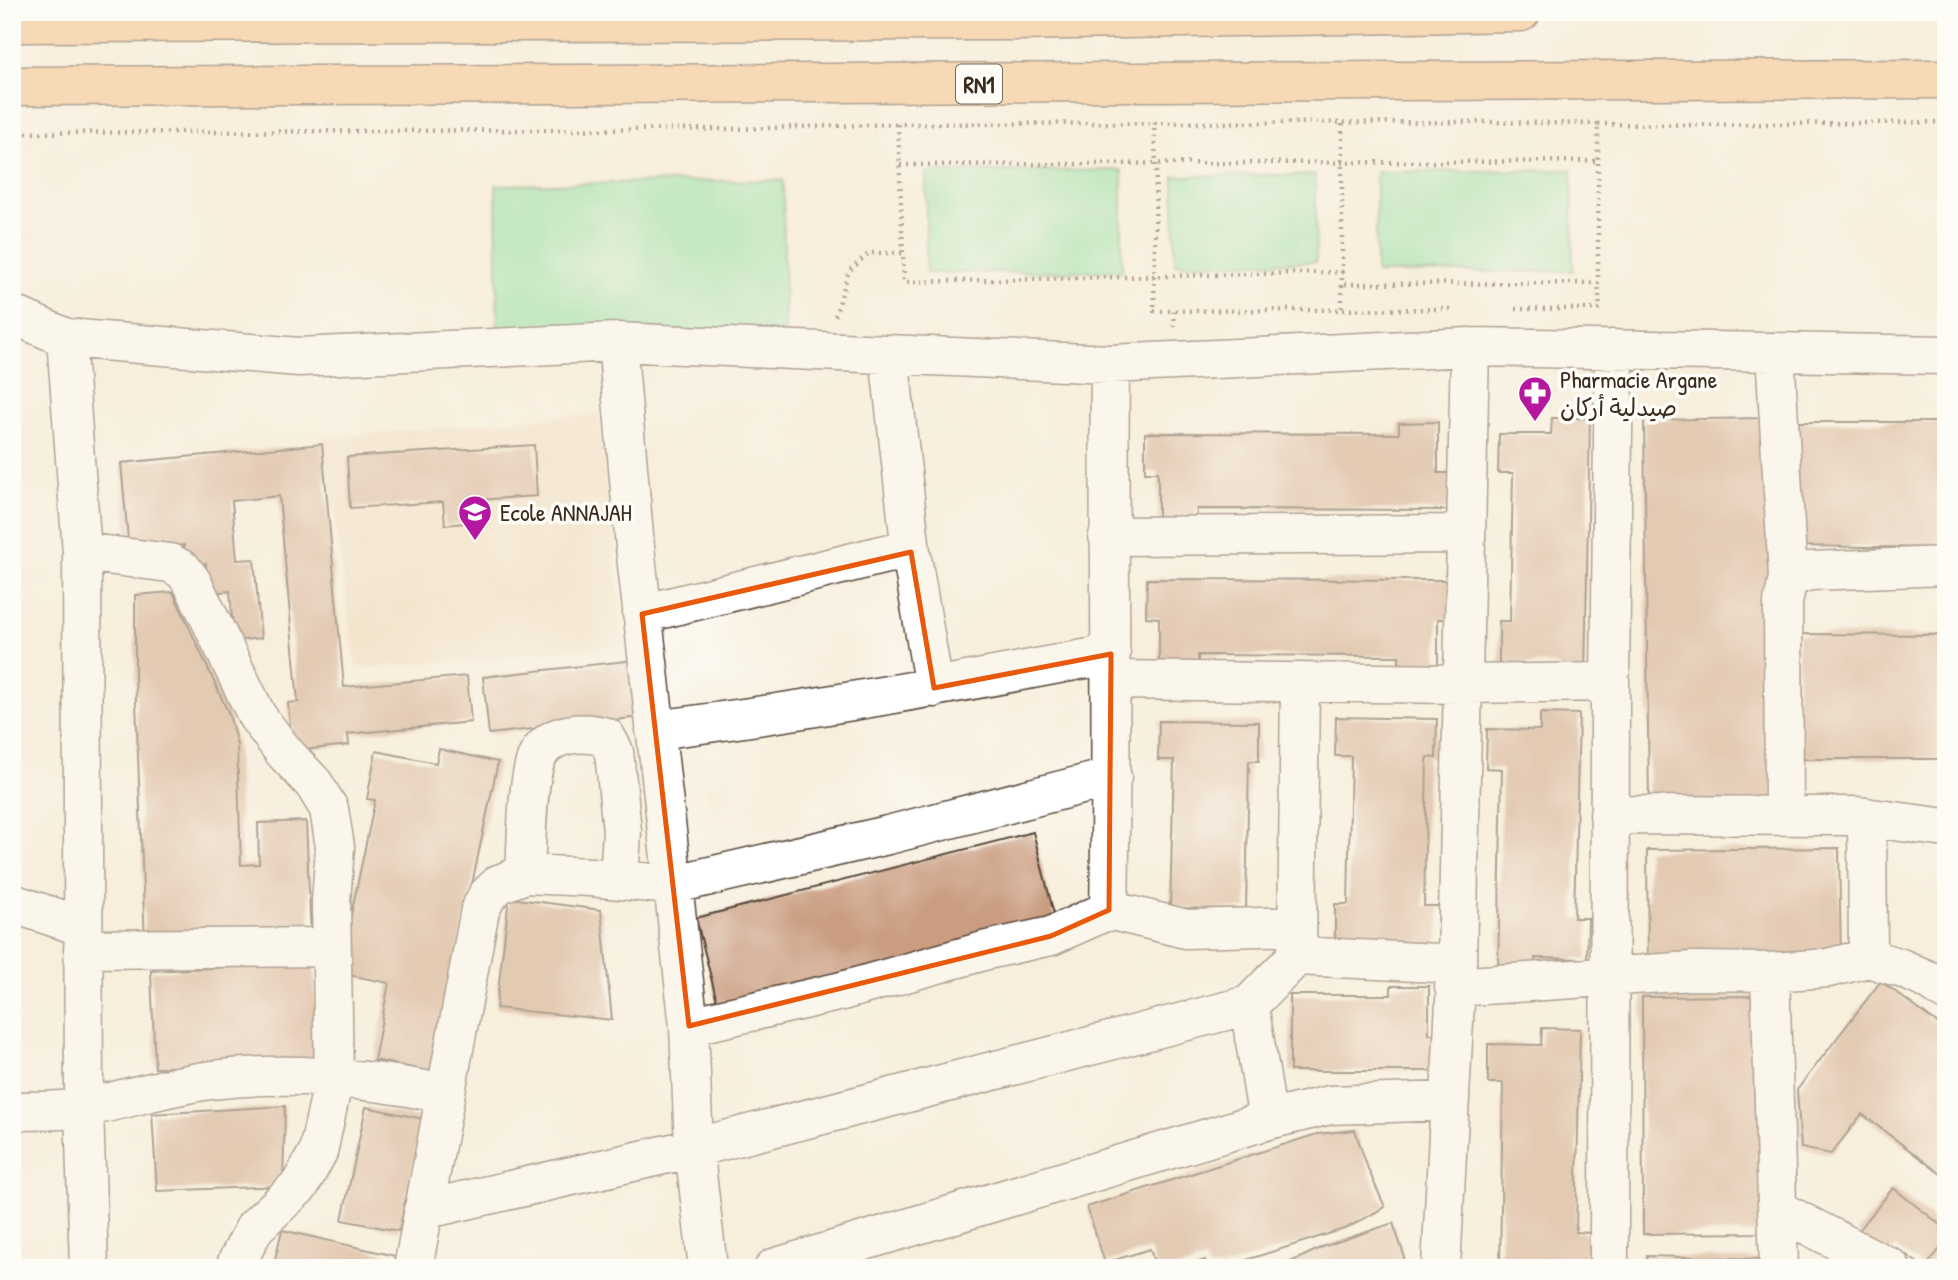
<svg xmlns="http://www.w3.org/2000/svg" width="1958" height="1280" font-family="'Patrick Hand','Playpen Sans Arabic',sans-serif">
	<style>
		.built { fill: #eed7bb }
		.grass { fill: #8be1a5; stroke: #638662; stroke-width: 2 }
		.building { fill: #ca9d81 }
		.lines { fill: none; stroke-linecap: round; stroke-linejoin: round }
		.minor-casing { stroke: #57473a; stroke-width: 41 }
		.highway-casing { stroke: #57473a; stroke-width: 41 }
		.path { stroke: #57473a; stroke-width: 4.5; stroke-dasharray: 2 5; stroke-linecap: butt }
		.minor { stroke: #fff; stroke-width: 38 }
		.highway { stroke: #f6be87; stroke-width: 38 }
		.marked { fill: none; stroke: #e8590c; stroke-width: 5; stroke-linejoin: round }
		.labels { text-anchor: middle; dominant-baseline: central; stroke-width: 7; stroke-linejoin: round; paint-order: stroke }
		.shield { fill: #fdfcf7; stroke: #75695f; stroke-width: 2 }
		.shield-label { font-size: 23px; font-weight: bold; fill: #3b2a1e }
		.poi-label { font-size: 24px; fill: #3b2a1e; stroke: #fdfcf7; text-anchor: start }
	</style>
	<rect width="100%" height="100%" fill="#fdfcf7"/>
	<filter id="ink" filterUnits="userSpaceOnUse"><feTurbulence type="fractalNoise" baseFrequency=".0143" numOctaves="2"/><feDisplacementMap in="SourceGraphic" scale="14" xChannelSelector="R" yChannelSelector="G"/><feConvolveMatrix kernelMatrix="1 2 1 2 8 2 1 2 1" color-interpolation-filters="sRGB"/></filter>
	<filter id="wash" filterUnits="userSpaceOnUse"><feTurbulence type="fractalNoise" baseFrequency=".00686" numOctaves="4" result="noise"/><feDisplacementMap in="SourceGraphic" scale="28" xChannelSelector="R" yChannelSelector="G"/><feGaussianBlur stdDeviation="1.57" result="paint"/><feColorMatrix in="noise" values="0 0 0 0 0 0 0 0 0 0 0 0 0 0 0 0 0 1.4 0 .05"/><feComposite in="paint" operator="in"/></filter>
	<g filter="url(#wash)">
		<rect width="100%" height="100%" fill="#f8eedc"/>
		<!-- built -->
		<path class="built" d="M599,413L625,646L356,669L323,438Z"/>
		<!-- grass -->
		<path class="grass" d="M1122,170V271L926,273V172Z
			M1572,170L1573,271L1376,273V172Z
			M1315,175L1316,262L1175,264L1174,176Z
			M783,180L785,333L498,338L496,185Z"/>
		<g id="blocks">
			<!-- building -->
			<path class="building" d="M1552,418H1590L1585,674L1547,664H1499V621H1510L1513,473H1498L1499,434H1551Z
				M1769,418L1774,801L1649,803L1644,420Z
				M1438,422V473H1449V510L1197,509L1196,525H1158V472H1145V433L1399,434V423Z
				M1795,422H1946V548L1794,546Z
				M322,444L344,687L467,676L471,722L348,734L349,745L292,751L288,703L298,702L279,496L232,501L237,560L254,559L261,638L234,641L230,591L208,593L206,563L186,565L184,545L129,550L121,463Z
				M534,445L537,496L463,501L465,523L445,525L443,502L350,508L347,457Z
				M1147,579L1451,580L1450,619H1438V667H1399V656L1198,655V671L1159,670V618L1146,617Z
				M173,592L229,714L237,745L241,865L259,864L258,823L306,821L311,938L145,945L135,674V595Z
				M1798,634L1946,635V759H1797Z
				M635,660L641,717L489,734L483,677Z
				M1540,713L1579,714L1574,918H1588L1587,959L1535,958V972L1498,971L1502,769L1486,768L1487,729L1540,730Z
				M1336,717L1437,719L1436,758L1427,757L1424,906H1439L1438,948L1335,947V904H1348L1351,756H1335Z
				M1159,721L1259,722V761H1249L1246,909L1170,908L1174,760H1158Z
				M439,749L498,762L432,1072L374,1060L389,983L339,973L375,800L367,799L376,751L436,763Z
				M1033,832L1058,930L721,1017L696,918Z
				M1839,848L1841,962L1648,965L1647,850Z
				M509,898L601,910L612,1020L496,1008Z
				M314,963L318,1059L155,1068L151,971Z
				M1881,981L1946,1030V1178L1862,1114L1831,1154L1801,1148L1797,1090Z
				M1391,986H1429V1034H1441V1071H1290V995H1391Z
				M1760,996L1762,1233L1643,1234L1642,997Z
				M1542,1028L1580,1029L1576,1232L1590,1233L1589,1268H1500L1503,1083H1488V1044L1541,1045Z
				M285,1106L283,1186L157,1191L152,1114Z
				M366,1107L423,1119L399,1231L342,1220Z
				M1355,1130L1368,1169L1385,1207L1347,1228L1221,1268H1208L1205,1260L1180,1268H1156L1150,1249L1105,1263L1087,1207L1317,1134Z
				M1893,1188L1946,1229V1241L1925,1268L1895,1247L1888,1256L1857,1233Z
				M1393,1223L1404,1255L1403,1268H1278L1325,1246Z
				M282,1230L395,1256L392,1268H273Z
				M1647,1256L1765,1259V1268H1646Z"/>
		</g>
	</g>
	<g filter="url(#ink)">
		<use href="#blocks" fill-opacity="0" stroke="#57473a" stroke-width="2"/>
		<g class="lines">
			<!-- minor casing -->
			<g class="minor-casing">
				<path id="minor" d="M12,314L66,338L299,357L617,342L1110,364L1470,347L1946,355
					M66,338L82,552L84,1108L89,1268
					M617,342L635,547L689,1026L694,1148L708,1268
					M1775,352L1788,578
					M1108,536L1466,534
					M82,552L170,563L183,570L192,582L257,716L284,752L314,784L329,809L335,847L331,901L334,1078L318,1152L300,1185L255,1227L237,1262V1268
					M911,552L934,688
					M642,614L886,554L911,552L889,355
					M1111,680L1464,684L1610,682
					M655,730C808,711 959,683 1111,654
					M1784,814L1783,603L1788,578L1810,571L1946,566
					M1609,815L1857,816L1946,828
					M1867,817L1868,958
					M525,874C527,845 526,778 538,755C551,731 584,731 606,737L614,752L622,831L619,880
					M12,903L83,927
					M1109,910C1113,728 1108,546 1110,364
					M83,949L332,947
					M1297,951L1300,682
					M1770,972L1779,1268
					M1454,987L1693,971L1770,972L1828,968L1868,958L1901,968L1928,980L1946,992
					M689,1026L842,991L987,950L1051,936L1109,910L1186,929L1297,926
					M12,1111C36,1110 63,1112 87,1107C129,1099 169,1085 212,1080C290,1070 369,1078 445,1094
					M1268,1120L1249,1005L1297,956L1457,964
					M423,1210L694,1148L1249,1005
					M1778,1210L1891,1268
					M413,1268L480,910L487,896L499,884L525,874L591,877L671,885L888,835L1112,777
					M774,1268L1268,1120L1330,1105L1449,1101
					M1441,1268L1457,964L1470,347
					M1609,1268L1610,682L1614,349"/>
			</g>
			<!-- highway casing -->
			<g class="highway-casing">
				<path id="highway" d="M12,23L1016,21L1521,12
					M12,86L1946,79"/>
			</g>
			<!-- path -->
			<path class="path" d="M1154,122L1156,163L1154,311L1451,309
				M1342,124V310
				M1598,124L1691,125L1946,122
				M12,133L735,129L898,124
				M900,165L1598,161V283L1343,284
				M1343,272L904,282L898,124L1489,122L1598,124V161
				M1515,309H1577
				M1577,309H1600L1598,283
				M835,316L849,271L869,253H903
				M1174,327V311"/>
			<!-- minor -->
			<use href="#minor" class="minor"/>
			<!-- highway -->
			<use href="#highway" class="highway"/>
		</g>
	</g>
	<!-- marked area -->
	<path d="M0 0H1958V1280H0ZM911,552L934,688L1111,654L1109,910L1051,936L689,1026L642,614Z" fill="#f8eedc" fill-opacity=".55" fill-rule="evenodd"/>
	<path class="marked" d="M911,552L934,688L1111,654L1109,910L1051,936L689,1026L642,614Z"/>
	<!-- icons -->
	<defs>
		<g id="pharmacy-pin" transform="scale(1.75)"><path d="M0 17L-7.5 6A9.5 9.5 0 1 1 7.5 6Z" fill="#b5179e" stroke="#fdfcf7"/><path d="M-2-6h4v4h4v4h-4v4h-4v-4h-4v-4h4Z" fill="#fff"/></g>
		<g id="school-pin" transform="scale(1.75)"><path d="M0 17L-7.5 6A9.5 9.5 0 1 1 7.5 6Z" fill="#b5179e" stroke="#fdfcf7"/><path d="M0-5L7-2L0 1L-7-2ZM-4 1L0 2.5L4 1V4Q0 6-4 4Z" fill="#fff"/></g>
	</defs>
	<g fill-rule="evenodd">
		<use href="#pharmacy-pin" x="1535" y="393"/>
		<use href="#school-pin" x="475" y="512"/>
	</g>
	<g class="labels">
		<!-- shield labels -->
		<rect class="shield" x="956" y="64.5" width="46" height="39" rx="5"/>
		<g class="shield-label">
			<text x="979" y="84">RN1</text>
		</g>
		<!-- poi labels -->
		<g class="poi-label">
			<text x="1560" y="379">Pharmacie Argane<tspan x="1560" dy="28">صيدلية أركان</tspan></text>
			<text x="500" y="512">Ecole ANNAJAH</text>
		</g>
	</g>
	<!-- margin -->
	<rect width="1958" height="1280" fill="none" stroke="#fdfcf7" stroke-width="42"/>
</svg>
